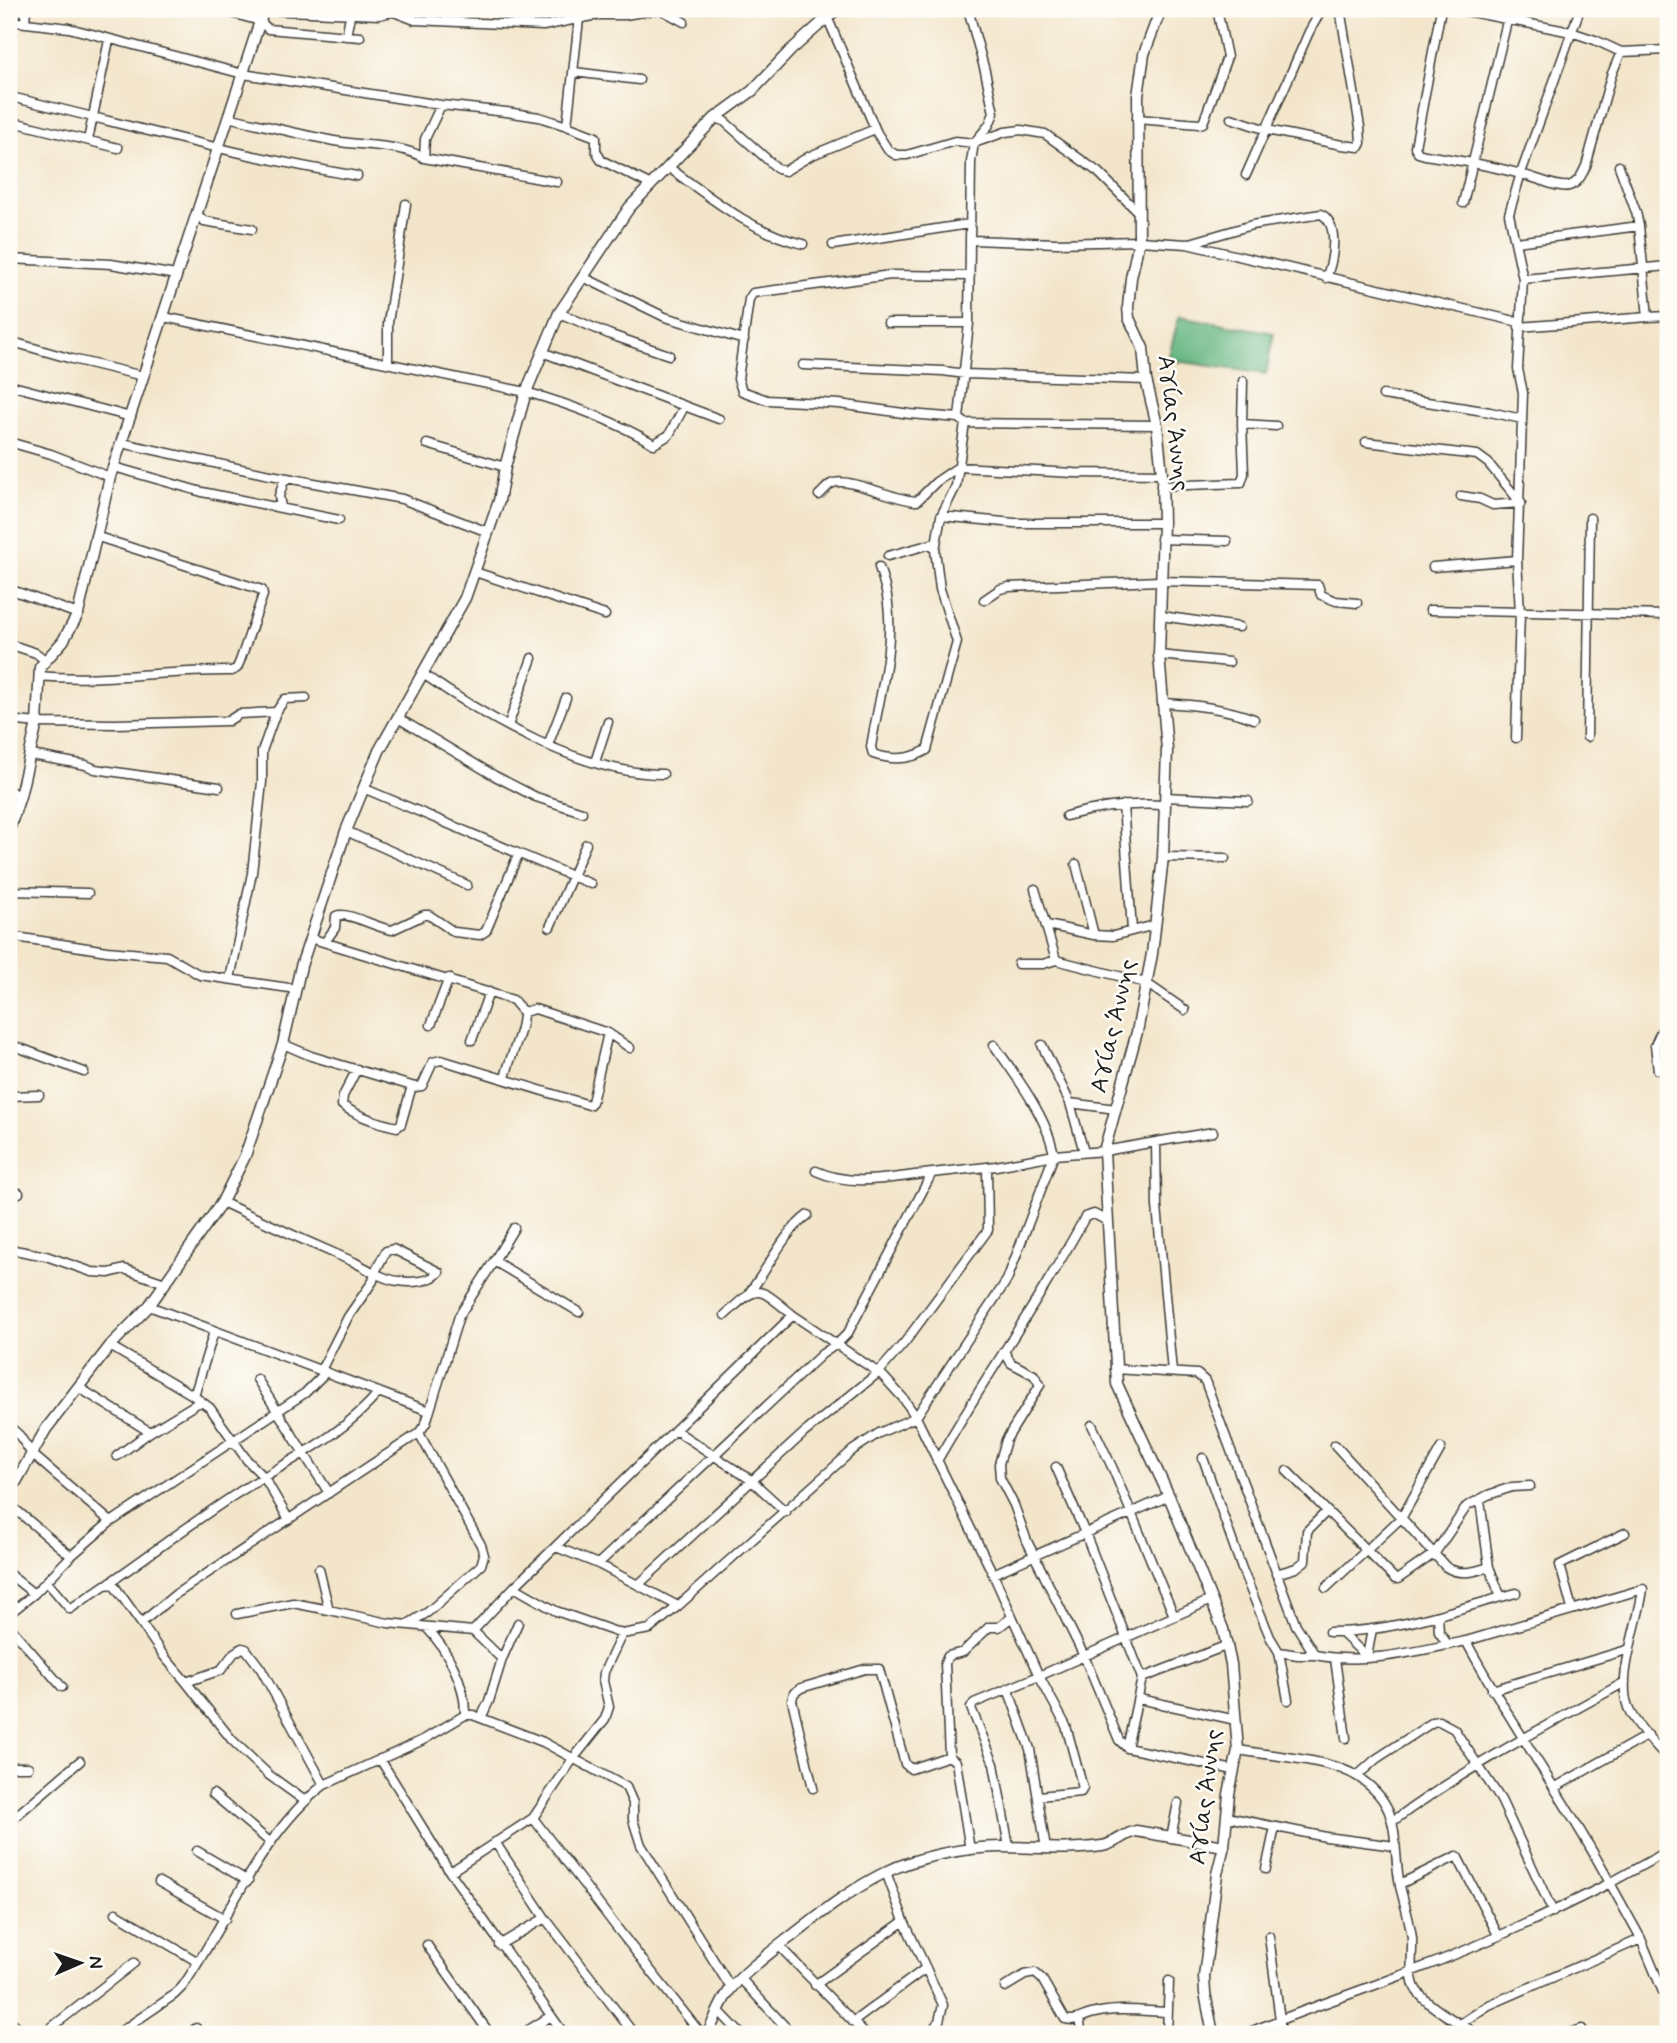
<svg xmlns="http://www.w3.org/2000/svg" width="1677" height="2043" font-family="Mynerve,sans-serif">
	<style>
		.forest { fill: #66b682; stroke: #41694f; stroke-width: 2 }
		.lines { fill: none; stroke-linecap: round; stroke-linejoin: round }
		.minor-casing { stroke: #3c3a36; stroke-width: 11 }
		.tertiary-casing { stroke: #3c3a36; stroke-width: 13 }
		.minor { stroke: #fff; stroke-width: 8 }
		.tertiary { stroke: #fff; stroke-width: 10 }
		.labels { text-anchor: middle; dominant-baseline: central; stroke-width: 5; stroke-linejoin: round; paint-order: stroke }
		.street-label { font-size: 24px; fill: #1c1c1c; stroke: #fdfcf7 }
	</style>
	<rect width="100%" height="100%" fill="#fdfcf7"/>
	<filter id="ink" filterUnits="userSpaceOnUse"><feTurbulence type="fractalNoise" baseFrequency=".0143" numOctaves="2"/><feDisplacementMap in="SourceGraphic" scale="14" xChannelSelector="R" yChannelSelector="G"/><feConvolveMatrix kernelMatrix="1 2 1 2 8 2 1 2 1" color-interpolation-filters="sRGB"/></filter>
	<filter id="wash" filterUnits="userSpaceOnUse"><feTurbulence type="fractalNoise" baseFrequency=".00686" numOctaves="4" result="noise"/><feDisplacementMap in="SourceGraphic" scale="28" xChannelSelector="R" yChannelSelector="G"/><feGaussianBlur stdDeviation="1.57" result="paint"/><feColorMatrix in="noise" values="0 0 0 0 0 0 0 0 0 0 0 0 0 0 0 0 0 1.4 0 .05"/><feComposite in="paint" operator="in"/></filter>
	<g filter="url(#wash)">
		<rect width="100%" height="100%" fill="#f3e5ca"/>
		<!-- forest -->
		<path class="forest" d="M1179,316L1274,333L1266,374L1168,360Z"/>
	</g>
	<g filter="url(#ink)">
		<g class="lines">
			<!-- minor casing -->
			<g class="minor-casing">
				<path id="minor" d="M217,9L260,21L268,29L360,37
					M1441,9L1415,147L1418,153L1425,155C1463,161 1501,167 1537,179C1547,182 1559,188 1569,186C1579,183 1582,174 1586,166L1611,76L1621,52
					M1456,9L1571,32L1595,40L1621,52L1668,50
					M264,10L379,15L405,9
					M394,12L415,20L543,26L597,15H625L660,9L684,22
					M579,19L567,126L596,137V150L601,160L651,185
					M828,19L877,133L888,150L896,155H907L955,141L974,143L1005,132L1021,130L1045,134L1098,172L1139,213
					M9,21L69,28L243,74L441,105L506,112L539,117L567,126
					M25,22L26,9
					M346,36L351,11
					M574,72L639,80
					M9,101L15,98C129,125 241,157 357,176
					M441,105L425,139L424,158L557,182
					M228,117C263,125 298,134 334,141C361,146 402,144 424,158
					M715,118L724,121L778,169L785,171L810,156L875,129
					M1231,118L1267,130L1342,145L1359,147L1361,143L1360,127L1340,9
					M1137,119L1199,124L1203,123L1227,57L1217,9
					M9,121L118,148
					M88,140L109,40
					M1619,166L1636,212L1639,226
					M668,167C710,197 751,232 803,244
					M1246,175L1309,32L1322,9
					M1463,203L1510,9
					M197,214L204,221L252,229
					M971,240L1057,243L1139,241L1187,244L1519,322
					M1516,242L1639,226L1648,317L1519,327
					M1190,243L1252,225L1321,214C1340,224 1333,261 1326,278
					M833,245L969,224
					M9,259L111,264L176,275
					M583,277L665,317L744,340
					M1523,279L1668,266
					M559,313L611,335L669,355
					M164,317L526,392C572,405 613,420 654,444L669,435L684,407
					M1648,317L1668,316
					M888,323H969
					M9,341L72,359L143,376
					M542,352L719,419
					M388,363V323L406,204
					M803,365L943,371L965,374L1146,380
					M9,385L131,417
					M1383,395L1490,412L1522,419
					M959,418L910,414L839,404L767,400L742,391L738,379L749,299L753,293L891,275L970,276
					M965,423L1157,425
					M1242,424L1243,381
					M9,442L51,454L110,477
					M1366,442L1477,455L1488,463L1521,503
					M122,443L265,474L402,499L488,532
					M427,444L505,467
					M114,467L202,492L339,520
					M1161,486L1241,483L1244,474L1242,424L1276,426
					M819,495C823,492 827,486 831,484C847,475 895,501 917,501L936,482L958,467L1074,473L1162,474
					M1461,496L1480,499L1493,505L1521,503
					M281,507L279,496L285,478
					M941,516L1014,523H1163
					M1161,539L1227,541
					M888,556L935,543
					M879,567C883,579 887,592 888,604C894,651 878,701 871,747L873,754C891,760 910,760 927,750L957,642L940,589L935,550L941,516L956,486L965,423L959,418L969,323L971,162L974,143L989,125L994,113L985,71L968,9
					M1433,567L1517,560
					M475,572L605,615
					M9,589L78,614
					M984,600L1000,589L1009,587L1159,581L1318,585L1321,595L1336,601L1357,603
					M1430,610L1668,615
					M1161,616L1239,627
					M9,644L36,653L45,660
					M1159,655L1229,662
					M423,674C488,719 583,774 663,774
					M39,676C102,682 168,670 232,671L237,668L240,661L263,595L262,590L95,536
					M1165,703C1195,705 1225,708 1254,719
					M398,718L495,776L536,797L582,812
					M9,720L37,723L115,724L228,721L239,714L276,712L285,699L306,698
					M508,726L532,658
					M1587,737L1590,518
					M1516,738L1520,612L1517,560L1523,393L1518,369L1523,279L1509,214L1521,173L1580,9
					M548,745L566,698
					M31,755L86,765L95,769L219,787
					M595,762L608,722
					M363,788L591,884
					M9,791L20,796
					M1165,797L1248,801
					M1123,805L1132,930
					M1066,816C1098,807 1131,803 1164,805
					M346,831L467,885
					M1163,857L1225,858
					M1076,864L1094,935
					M1035,889L1056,960L1146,983L1185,1010
					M9,891L88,893
					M1047,925L1094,935L1113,936L1155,925
					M550,927L586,844
					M9,936L107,951L167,956L200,975L296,989
					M310,938L513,1000L523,1012L535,1009L608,1033L630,1048
					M325,942L335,928L336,916C348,911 376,928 392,930L424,915H429L454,932L480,935L486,931L518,855
					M1018,964H1043L1056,960
					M230,979L252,873L262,782V751L276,712
					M431,1025L449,978
					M472,1040L489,992
					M9,1044L84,1072
					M283,1044L311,1056L415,1087L422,1086L433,1062L441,1060L589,1105L592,1102L608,1033
					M1042,1045L1070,1103L1084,1152
					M357,1069L343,1096L342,1105C357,1116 379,1123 397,1127L401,1124L412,1086
					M1658,1070L1655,1045L1668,1016
					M505,1079C509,1057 523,1034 523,1012
					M9,1096L39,1095
					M1070,1103L1116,1109
					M1156,1143L1157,1206L1172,1372
					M816,1171C854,1188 892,1177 932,1173
					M9,1190L19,1193
					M222,1202C266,1223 310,1243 354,1262C368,1269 384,1280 399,1281C412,1283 431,1282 439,1272L393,1249L386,1251L375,1272L373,1281L348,1317L321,1370
					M9,1249L46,1256L92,1272L109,1273L124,1269L165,1283
					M494,1261L514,1228
					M749,1293C769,1268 782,1234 808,1215
					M149,1306L429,1411
					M725,1315C759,1283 757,1286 793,1315
					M110,1346L191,1394L210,1408L247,1460L264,1477L289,1520
					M1004,1351L1011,1363L1034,1375L1040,1385L1006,1440L999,1464L1000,1478L1014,1505L1027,1541L1084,1656L1119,1740L1127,1748L1234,1770
					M1115,1369L1197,1374L1205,1381L1296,1625L1315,1655C1366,1665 1417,1651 1466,1641C1510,1724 1566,1800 1610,1883C1545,1916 1478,1947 1410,1972C1355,1993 1299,2011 1245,2034
					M257,1379L329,1493
					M78,1387L150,1432
					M194,1396L214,1332
					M1092,1425L1113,1469L1174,1616
					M9,1426L19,1435L32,1454L111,1522
					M675,1430L751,1480L786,1512
					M1335,1445L1446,1567C1460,1576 1474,1572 1489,1567
					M117,1456L150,1432L201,1401
					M1203,1458L1242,1569L1270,1637L1279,1652L1288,1700
					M937,1461C984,1378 1040,1301 1085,1217L1094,1214L1107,1221
					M1056,1467L1085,1533L1142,1678L1127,1748
					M1287,1471L1395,1579H1398L1435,1553L1467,1506L1488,1495L1512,1487L1530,1486
					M9,1473L19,1476
					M1480,1500L1489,1567L1501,1597
					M9,1504L71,1556
					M556,1547L598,1564L678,1606L853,1450L879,1433L916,1417L1007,1280L1054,1155L1104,1151L1213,1132
					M598,1564L822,1354L837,1344L848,1333L932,1173L996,1166L1054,1155C1048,1118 1016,1076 994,1045
					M319,1569L329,1610L388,1623L473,1631L502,1659L489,1701L481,1718
					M9,1574L34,1594
					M993,1574L1039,1676L1211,1600
					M1276,1574L1296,1568L1305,1561L1307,1531L1326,1512
					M47,1582L70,1609L105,1585L113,1584L141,1623L176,1594L419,1433L426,1423L459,1316L494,1261L579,1312
					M109,1583C151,1554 193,1522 236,1494C285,1462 341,1438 379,1392
					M638,1585L804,1433L878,1373L905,1342L988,1230L987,1168
					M514,1587L793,1315L882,1375L903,1398L916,1417L993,1574L1169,1496
					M1326,1588L1402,1517L1441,1448
					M1572,1609L1560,1565L1625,1533
					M9,1614L34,1594L71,1556L108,1524L305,1393L326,1372
					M237,1614L293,1603L329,1610
					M1438,1616L1439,1632L1448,1645
					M141,1623L163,1655L186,1682L221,1670L234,1653L242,1648L246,1649L261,1669L324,1785
					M408,1624L428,1612L481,1565L484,1555L481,1545L419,1433
					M9,1626L62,1687
					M426,1627C447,1649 466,1684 465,1715
					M473,1631L514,1587L556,1611L622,1634L650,1629L678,1606
					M1329,1632C1393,1633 1455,1609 1516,1593
					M1341,1632L1367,1657
					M1466,1641L1643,1589C1639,1623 1614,1682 1630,1712C1639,1729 1656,1745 1668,1759
					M1279,1652L1298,1655H1315
					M1367,1657L1372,1629
					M502,1659L518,1623
					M1335,1659L1346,1738
					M1142,1678L1228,1645
					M186,1682L232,1740L269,1775L305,1801
					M1008,1689L1030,1749L1046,1849
					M1492,1690L1630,1649
					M1139,1699L1236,1720
					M1238,1750C1271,1756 1331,1759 1358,1777C1404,1807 1391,1839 1400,1886C1404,1903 1410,1921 1412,1938C1413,1953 1408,1979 1417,1991C1428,2005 1445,2015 1460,2024L1489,2005L1641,1939
					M949,1756L945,1663L948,1656L963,1652L989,1627H999L1012,1617
					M380,1759L450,1872
					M9,1767H28
					M1357,1776L1376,1759L1433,1722L1439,1721L1454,1729L1501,1800L1553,1912
					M813,1788L792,1700L794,1693L801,1688L865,1669H879L905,1764L911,1769L949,1756L956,1762L970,1850
					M1554,1788L1648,1735
					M213,1794L271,1843
					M1227,1817L1326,1837L1395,1846
					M533,1818L617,1928L701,2034
					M1393,1821C1466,1768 1546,1726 1625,1682
					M9,1822L80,1761
					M1171,1837L1178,1803
					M495,1842L545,1918L634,2034
					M1009,1847L994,1764L971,1708L974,1703L1039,1676L1066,1726L1083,1788L1081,1792L1038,1796
					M197,1851L248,1881
					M1668,1851L1610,1883L1641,1939L1668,2004
					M1266,1869L1275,1827
					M886,1872L904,1921L943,2005L939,2021L930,2034
					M159,1882L225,1919
					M1400,1884L1457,1856L1498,1935
					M116,1913L198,1962
					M1269,1936L1280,2020V2034
					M427,1945L490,2034
					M499,1945L545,1918
					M779,1946L865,2034
					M741,1979L792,2034
					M815,1985L904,1921
					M1005,1987L1025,1975L1035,1973L1042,1979L1065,2019C1076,2022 1080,2017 1091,2014C1115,2007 1144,2011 1168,2012
					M718,2010L741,2034
					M1079,2019L1082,2034
					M853,2022L926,1968
					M1460,2024L1478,2034
					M43,2034L134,1963
					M117,2034L174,1995L183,1986C227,1922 262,1832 324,1785L423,1740L465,1715H473L543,1742L626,1787L633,1803V1820L641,1845L731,1988
					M190,2034L196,2028
					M522,2034L551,2016
					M564,2034L450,1872L533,1818L573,1759L605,1719L609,1707L603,1681L604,1672L622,1634
					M1167,2034L1169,1981
					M1568,2034L1582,2029"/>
			</g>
			<!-- tertiary casing -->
			<g class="tertiary-casing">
				<path id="tertiary" d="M1161,9L1144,54L1138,96L1139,241L1131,278L1128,307L1129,318L1143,348L1146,380L1157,425L1162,474L1163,523L1159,655L1167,750L1163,857L1152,954L1137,1032L1104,1151L1117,1384L1169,1496L1223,1629L1231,1664L1238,1750L1229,1794L1224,1846L1217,1874L1204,1977L1205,1993L1213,2034
					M9,830L20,796L37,723L40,667L63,641L78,614L110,477L264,9
					M9,1494L46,1429L110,1346L149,1306L222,1202L245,1156L283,1044L301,966L346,831L379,751L465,598L499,501L505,467L526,392L559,313L629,208L715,118L752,91L791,50L837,9
					M9,2021L24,2034
					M708,2034C714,2020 720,2004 729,1991C742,1973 775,1949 793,1935C822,1912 853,1888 886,1872C916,1857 967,1847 1000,1847C1034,1847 1068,1851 1102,1846C1115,1844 1123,1834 1136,1831L1224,1846"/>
			</g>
			<!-- minor -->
			<use href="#minor" class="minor"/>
			<!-- tertiary -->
			<use href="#tertiary" class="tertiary"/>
		</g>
	</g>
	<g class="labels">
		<!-- street labels -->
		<g class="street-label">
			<text transform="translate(1173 423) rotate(83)">Αγίας Άννης</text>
			<text transform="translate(1114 1026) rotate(-77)">Αγίας Άννης</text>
			<text transform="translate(1206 1797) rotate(-83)">Αγίας Άννης</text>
		</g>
	</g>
	<!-- margin -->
	<rect width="1677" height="2043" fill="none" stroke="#fdfcf7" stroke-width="35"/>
	<!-- north arrow -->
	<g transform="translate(80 1963) rotate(88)" stroke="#fdfcf7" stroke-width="5" paint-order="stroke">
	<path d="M0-5L12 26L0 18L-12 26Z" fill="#1c1c1c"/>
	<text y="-10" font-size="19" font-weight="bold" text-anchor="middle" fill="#1c1c1c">N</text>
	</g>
</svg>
